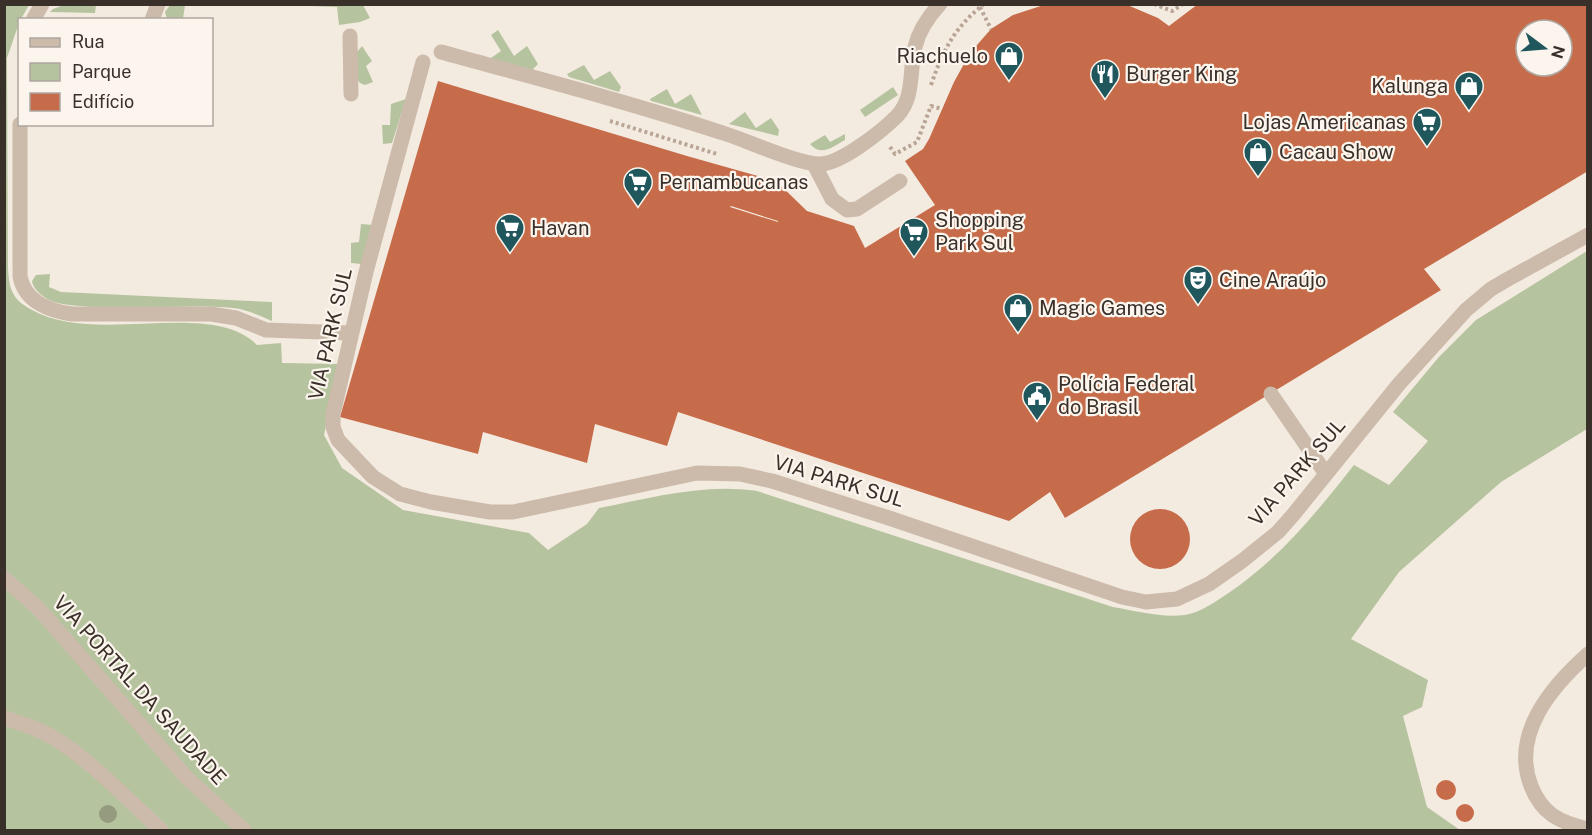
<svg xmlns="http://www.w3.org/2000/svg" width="1592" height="835" font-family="'Public Sans',sans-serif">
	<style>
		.green { fill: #b6c39f }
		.building { fill: #c76c4a; fill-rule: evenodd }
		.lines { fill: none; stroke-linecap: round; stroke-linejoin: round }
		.path { stroke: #b8a595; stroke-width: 4; stroke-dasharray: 3 3; stroke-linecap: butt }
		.minor { stroke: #ccbbab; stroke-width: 15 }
		.tree { fill: #959b7e }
		.labels { text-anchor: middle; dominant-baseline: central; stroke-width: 4.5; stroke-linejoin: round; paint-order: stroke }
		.poi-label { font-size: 20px; fill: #3a302a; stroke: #fbf5ed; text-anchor: start }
		.street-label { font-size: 20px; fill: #3a302a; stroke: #fbf5ed }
	</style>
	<rect width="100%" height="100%" fill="#f4ebe0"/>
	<!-- green -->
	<path class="green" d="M5,5H29L21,19L20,20L7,58L8,269C9,278 9,287 14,295C18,302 25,306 32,310C95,346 211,298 257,345L281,343L282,363L339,364L324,435L342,468L403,510L529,533L548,550L587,524L599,508C651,498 704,483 757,491L1113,607C1136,611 1162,618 1185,615C1202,612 1216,601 1230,592C1282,556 1316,513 1354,465L1389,485L1428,441L1393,412L1438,358L1476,320L1587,251V429L1501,482L1399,572L1351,639L1428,680L1422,707L1403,716L1427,807L1460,830H5Z
		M64,5V4L96,5L95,13L50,12L53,9Z
		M170,5H185L183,19H167L165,12Z
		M282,5H363L370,18L360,22L339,25L337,7Z
		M498,30L514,56L527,46L538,64L531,71L488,60L501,51L491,35Z
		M362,46L372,61L366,66L373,82L365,85L360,83L357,79V52Z
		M584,65L594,80L610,71L621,87L619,92L569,77L567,74Z
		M893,87L898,95L865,117L860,110Z
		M667,89L675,104L691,94L702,115L651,101L650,99Z
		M406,99L392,143L383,144L382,125H390L391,104Z
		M745,112L756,128L771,118L779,130L778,136L729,124Z
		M845,134V140C832,147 822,157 810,144L825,135L830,142Z
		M361,224L373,225L361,264L351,263V243L359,242Z
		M50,274L49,287L61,292L272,302V321C260,316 246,309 233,308C182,303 132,312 81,306C72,305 63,305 54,302C45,299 33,290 32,281L36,275Z"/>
	<!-- building -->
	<path class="building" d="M1047,4H1125L1158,18L1169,26L1198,4H1588V171L1424,269L1441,290L1065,518L1050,492L1009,521L678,412L667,446L595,424L587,463L483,432L478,454L340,417L438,81L687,156L776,181L807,211L854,226L865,248L935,205L905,161L923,149L929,139L954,82L970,53L991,29L1013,15ZM1526,30H1562V66H1526ZM731,206L778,221V222L730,207Z
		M1130 539a30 30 0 1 1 60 0a30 30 0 1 1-60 0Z
		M1436 790a10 10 0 1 1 20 0a10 10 0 1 1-20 0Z
		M1456 813a9 9 0 1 1 18 0a9 9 0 1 1-18 0Z"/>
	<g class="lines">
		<!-- path -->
		<path class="path" d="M1154,4L1172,11L1183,4
			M980,7L991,29
			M931,85C943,50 954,28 984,4
			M610,121L717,154
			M890,147L895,154L917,142L931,106L942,109"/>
		<!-- minor -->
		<path class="minor" d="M33,20L42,4
			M152,20L158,4
			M350,36L351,94
			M441,52C536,78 632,103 726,134C748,141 801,165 821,164C842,163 882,131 897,116C915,97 909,70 915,47C919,30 928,17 940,4
			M423,62L366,272L333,414V427L338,440L373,477L400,494L431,502L490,512H513L697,473L740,474L772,481L889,518L1122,597L1146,602L1177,599L1209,584L1242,561L1278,532L1293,515L1399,384L1466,310L1491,289L1508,279L1588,235
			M20,124V276C24,301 49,311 72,314H211L236,318L266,330L351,333
			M814,164L832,199L847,210L857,209L900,181
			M1271,394L1326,474
			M4,578L38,608L187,778L244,830
			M1588,654C1551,687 1511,734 1531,786C1542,814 1559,822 1588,829
			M4,718C21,723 37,728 52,737C90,759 128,800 161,830"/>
	</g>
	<!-- trees -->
	<circle class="tree" cx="108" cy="814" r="9"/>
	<!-- icons -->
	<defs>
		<g id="shop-pin" transform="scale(1.5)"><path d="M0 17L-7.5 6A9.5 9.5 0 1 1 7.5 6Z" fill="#1f575d" stroke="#fbf5ed"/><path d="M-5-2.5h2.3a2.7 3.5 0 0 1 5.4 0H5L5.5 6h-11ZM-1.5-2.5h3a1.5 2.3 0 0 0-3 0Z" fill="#fff"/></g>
		<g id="restaurant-pin" transform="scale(1.5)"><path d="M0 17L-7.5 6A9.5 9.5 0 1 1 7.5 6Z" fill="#1f575d" stroke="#fbf5ed"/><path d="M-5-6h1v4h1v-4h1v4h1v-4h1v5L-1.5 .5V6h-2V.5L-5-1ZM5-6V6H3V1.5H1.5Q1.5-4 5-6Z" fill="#fff"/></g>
		<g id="supermarket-pin" transform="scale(1.5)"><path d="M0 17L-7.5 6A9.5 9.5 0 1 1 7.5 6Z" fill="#1f575d" stroke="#fbf5ed"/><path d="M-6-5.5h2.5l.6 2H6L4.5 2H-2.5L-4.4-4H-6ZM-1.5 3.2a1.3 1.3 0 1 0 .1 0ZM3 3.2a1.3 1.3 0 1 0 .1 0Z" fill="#fff"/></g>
		<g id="theatre-pin" transform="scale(1.5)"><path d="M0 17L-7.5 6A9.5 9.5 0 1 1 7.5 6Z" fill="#1f575d" stroke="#fbf5ed"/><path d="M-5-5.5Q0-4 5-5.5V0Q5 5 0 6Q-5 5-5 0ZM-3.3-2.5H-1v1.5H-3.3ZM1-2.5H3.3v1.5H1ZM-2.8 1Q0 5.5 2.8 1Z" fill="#fff"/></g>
		<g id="civic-pin" transform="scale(1.5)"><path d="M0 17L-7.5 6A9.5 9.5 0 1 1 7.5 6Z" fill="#1f575d" stroke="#fbf5ed"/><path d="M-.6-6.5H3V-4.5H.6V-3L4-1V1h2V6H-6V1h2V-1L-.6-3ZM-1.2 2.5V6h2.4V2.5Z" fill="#fff"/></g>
	</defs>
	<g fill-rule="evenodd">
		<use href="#shop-pin" x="1009" y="56"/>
		<use href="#restaurant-pin" x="1105" y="74"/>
		<use href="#shop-pin" x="1469" y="86"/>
		<use href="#supermarket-pin" x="1427" y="122"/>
		<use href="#shop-pin" x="1258" y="152"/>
		<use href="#supermarket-pin" x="638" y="182"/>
		<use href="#supermarket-pin" x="510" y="228"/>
		<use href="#supermarket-pin" x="914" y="232"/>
		<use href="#theatre-pin" x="1198" y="280"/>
		<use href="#shop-pin" x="1018" y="308"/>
		<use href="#civic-pin" x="1037" y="396"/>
	</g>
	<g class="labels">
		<!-- poi labels -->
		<g class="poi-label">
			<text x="988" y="56" text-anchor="end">Riachuelo</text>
			<text x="1126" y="74">Burger King</text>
			<text x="1448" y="86" text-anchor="end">Kalunga</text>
			<text x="1406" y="122" text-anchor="end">Lojas Americanas</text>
			<text x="1279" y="152">Cacau Show</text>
			<text x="659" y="182">Pernambucanas</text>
			<text x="935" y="220">Shopping<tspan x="935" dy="23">Park Sul</tspan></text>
			<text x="531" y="228">Havan</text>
			<text x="1219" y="280">Cine Araújo</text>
			<text x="1039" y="308">Magic Games</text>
			<text x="1058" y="384">Polícia Federal<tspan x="1058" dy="23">do Brasil</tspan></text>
		</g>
		<!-- street labels -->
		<g class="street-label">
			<text transform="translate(330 334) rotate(-77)">VIA PARK SUL</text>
			<text transform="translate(1297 472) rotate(-49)">VIA PARK SUL</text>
			<text transform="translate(839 481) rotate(17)">VIA PARK SUL</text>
			<text transform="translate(140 690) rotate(48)">VIA PORTAL DA SAUDADE</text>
		</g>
	</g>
	<!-- border -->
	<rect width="1592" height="835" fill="none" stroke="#3a302a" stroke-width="12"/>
	<!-- legend -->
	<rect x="18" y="18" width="195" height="108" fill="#fbf5ed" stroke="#aea69f" stroke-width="1.5"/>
	<rect x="30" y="38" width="30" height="9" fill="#ccbbab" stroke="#aea69f" stroke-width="1.5"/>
	<text x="72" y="48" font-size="18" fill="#3a302a">Rua</text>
	<rect x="30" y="63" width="30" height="18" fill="#b6c39f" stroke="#aea69f" stroke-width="1.5"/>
	<text x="72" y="78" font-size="18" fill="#3a302a">Parque</text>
	<rect x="30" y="93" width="30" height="18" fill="#c76c4a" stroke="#aea69f" stroke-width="1.5"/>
	<text x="72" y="108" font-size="18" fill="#3a302a">Edifício</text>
	<!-- north arrow -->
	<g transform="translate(1544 48) rotate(106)"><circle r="28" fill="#fbf5ed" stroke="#aea69f" stroke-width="1.5"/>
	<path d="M0-4.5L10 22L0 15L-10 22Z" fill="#1f575d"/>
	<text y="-9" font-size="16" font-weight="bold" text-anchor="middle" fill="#3a302a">N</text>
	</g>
</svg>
